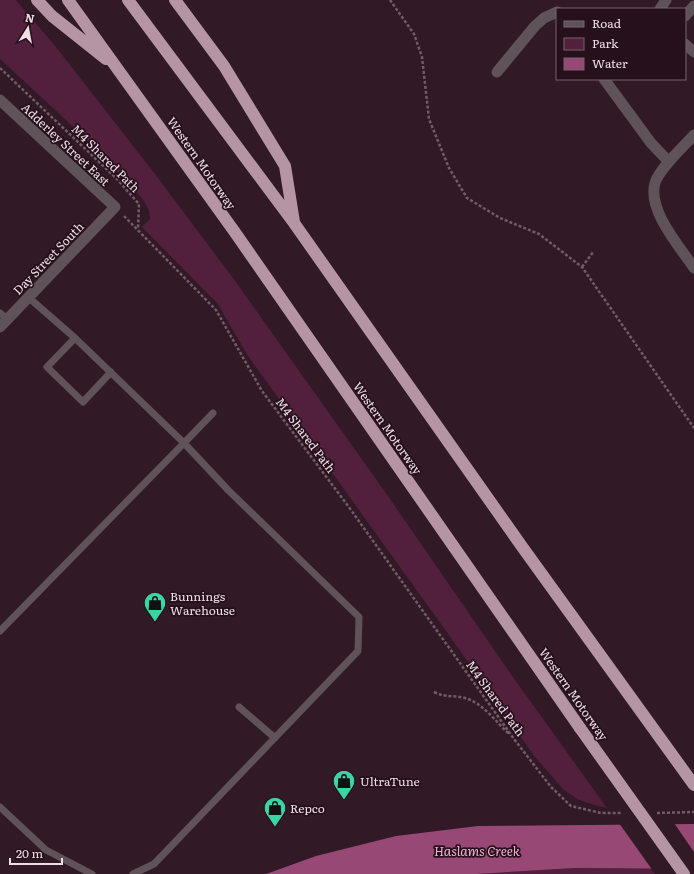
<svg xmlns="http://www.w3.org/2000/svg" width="694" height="874" font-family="Literata,serif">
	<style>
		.green { fill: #521f3c }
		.water { fill: #974874 }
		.pier { fill: #311926 }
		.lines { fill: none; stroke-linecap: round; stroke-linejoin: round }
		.path { stroke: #725c68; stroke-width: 2.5; stroke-dasharray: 3 2; stroke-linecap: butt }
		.service { stroke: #5f5258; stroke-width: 7 }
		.minor { stroke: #5f5258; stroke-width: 11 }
		.motorway { stroke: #b595a4; stroke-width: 12 }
		.motorway-bridge { stroke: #b595a4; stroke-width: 12 }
		.labels { text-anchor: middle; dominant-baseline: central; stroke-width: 3.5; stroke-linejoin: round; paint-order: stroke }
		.street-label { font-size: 12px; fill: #efdee6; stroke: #26101c }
		.poi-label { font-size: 12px; fill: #efdee6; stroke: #26101c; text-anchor: start }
		.water-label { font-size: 13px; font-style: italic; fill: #f3b0d2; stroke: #26101c }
	</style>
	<rect width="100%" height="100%" fill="#311926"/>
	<!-- green -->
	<path class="green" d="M0,0H16L56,47L155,174L233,278L388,496L513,677L607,808L598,806L579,800L564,790L535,757L446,631L248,356L217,303L142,227L150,219L149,210L143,200L131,185L68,122L0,59Z
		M575,868L651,869L655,874H477Z"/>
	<!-- water -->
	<path class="water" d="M694,824V869L575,868L477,874H266L316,856L396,836L478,826Z"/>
	<!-- pier -->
	<path class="pier" d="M619,823H674L694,852V871H653Z"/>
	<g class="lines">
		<!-- path -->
		<path class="path" d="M390,0L414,34L422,57L429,119L449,168L467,198L500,218L539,234L582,267L694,428
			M0,68L117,179L139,204L138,229
			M124,216L216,310L262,391L351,510L514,739L551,787L571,806L601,813H622
			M582,267L594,251
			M434,692C447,698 454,695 465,698C483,703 496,722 509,734
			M657,813L694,812"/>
		<!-- service -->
		<path class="service" d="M0,313L7,319
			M75,338L47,367L83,402L111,372
			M0,631L184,443L75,338L28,297
			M239,707L275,738
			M0,807L46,850L92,874
			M133,874L154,864L358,651L359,617L228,490L184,443L213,413"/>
		<!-- minor -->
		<path class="minor" d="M660,9L666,0
			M685,16L694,6
			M685,44L694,52
			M497,72L535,26L544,18L557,12
			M604,79L651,143L669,162
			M0,100L115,207L0,327
			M694,135C683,147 659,169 655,183C647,210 680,247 694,268"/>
		<!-- motorway -->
		<path class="motorway" d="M37,0L52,16L106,59
			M68,0L234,231L580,728
			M128,0L294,223L523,548L694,785
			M175,0L224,66L285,166L294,222"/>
		<!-- motorway-bridge -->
		<path class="motorway-bridge" d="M580,728L684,874"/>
	</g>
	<!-- icons -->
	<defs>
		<g id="shop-pin" transform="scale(1.15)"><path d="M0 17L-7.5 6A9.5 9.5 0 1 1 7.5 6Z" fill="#3ad4a5" stroke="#26101c"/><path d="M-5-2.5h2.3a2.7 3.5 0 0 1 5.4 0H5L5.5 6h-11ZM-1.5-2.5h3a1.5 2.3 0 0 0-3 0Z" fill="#111"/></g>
	</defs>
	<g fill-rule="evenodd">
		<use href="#shop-pin" x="155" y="603"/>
		<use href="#shop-pin" x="344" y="781"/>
		<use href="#shop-pin" x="275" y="808"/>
	</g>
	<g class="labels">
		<!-- street labels -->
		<g class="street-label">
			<text transform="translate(66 144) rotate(43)">Adderley Street East</text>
			<text transform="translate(106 158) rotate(45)">M4 Shared Path</text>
			<text transform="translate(202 163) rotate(55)">Western Motorway</text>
			<text transform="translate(48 258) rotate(-46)">Day Street South</text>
			<text transform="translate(388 428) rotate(55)">Western Motorway</text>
			<text transform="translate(306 435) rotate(53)">M4 Shared Path</text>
			<text transform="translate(574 694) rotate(55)">Western Motorway</text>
			<text transform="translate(496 698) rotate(54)">M4 Shared Path</text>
		</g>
		<!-- poi labels -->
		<g class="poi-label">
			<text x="170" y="596">Bunnings<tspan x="170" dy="14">Warehouse</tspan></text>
			<text x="360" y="781">UltraTune</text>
			<text x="290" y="808">Repco</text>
		</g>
		<!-- water labels -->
		<g class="water-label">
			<text x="477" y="850">Haslams Creek</text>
		</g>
	</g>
	<!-- legend -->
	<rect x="556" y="8" width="130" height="72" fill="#26101c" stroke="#76626d"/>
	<rect x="564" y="21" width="20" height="6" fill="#5f5258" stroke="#76626d"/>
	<text x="592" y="28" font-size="12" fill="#efdee6">Road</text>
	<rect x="564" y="38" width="20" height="12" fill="#521f3c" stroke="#76626d"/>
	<text x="592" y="48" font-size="12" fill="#efdee6">Park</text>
	<rect x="564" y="58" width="20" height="12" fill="#974874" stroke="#76626d"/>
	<text x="592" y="68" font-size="12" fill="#efdee6">Water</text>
	<!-- north arrow -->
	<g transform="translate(28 28) rotate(11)" stroke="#26101c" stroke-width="3" paint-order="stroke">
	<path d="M0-3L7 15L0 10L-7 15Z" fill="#efdee6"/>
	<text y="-6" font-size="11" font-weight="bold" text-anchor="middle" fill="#efdee6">N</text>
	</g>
	<!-- scale -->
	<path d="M10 858v6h52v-6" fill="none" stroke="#efdee6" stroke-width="2"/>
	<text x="16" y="858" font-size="12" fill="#efdee6" stroke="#26101c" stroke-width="3" paint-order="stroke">20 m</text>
</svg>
